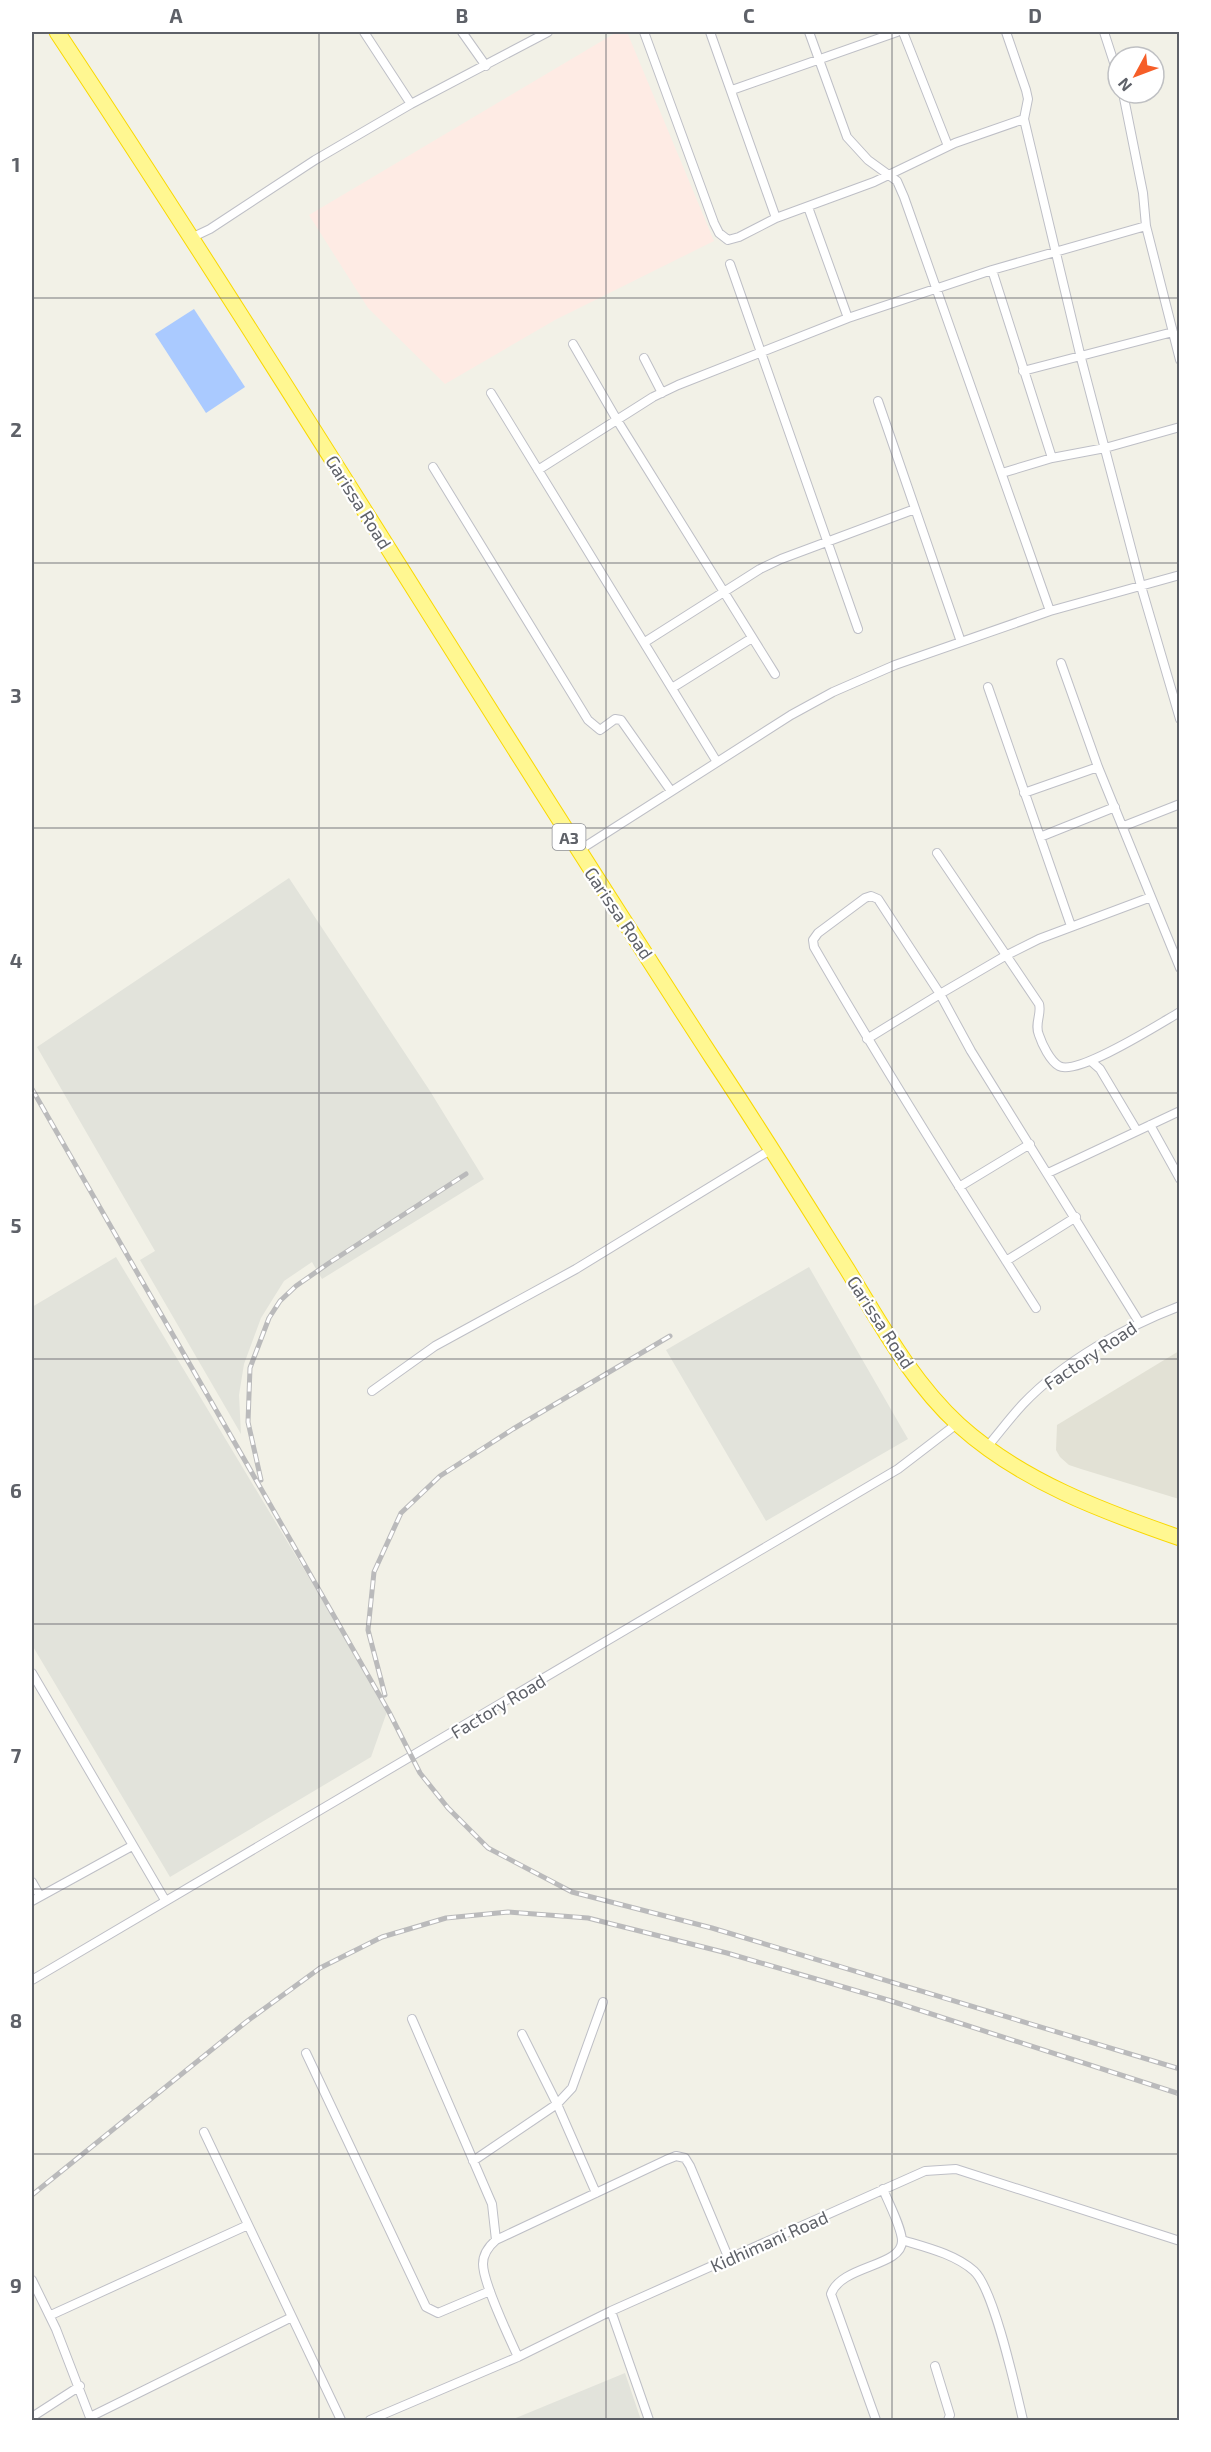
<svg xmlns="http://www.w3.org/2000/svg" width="1211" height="2452" font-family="'Exo 2',sans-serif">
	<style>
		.industrial { fill: #e2e3db }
		.education { fill: #e2e1d5 }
		.medical { fill: #feebe4 }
		.water { fill: #aacaff }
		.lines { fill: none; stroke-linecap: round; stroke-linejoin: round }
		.street-casing { stroke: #bebfc6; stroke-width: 10 }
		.highway-casing { stroke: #f9d800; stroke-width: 17 }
		.street { stroke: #fff; stroke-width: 8 }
		.highway { stroke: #fff791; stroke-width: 15 }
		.rail-casing { stroke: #bababb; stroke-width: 5 }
		.rail { stroke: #fff; stroke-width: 3; stroke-dasharray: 9; stroke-linecap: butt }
		.grid { fill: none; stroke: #5e6168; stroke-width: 1.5; stroke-opacity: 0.55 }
		.labels { text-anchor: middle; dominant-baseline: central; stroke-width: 4.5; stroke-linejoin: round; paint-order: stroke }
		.shield { fill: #fff; stroke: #8e9095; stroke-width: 1.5 }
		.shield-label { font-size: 16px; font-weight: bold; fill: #5e6168 }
		.street-label { font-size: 18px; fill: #5e6168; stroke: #fff }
		.neatline { fill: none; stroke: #5e6168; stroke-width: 2 }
		.grid-label { font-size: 20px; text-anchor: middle; font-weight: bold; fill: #5e6168 }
	</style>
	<rect width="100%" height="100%" fill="#f2f1e7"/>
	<!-- industrial -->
	<path class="industrial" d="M289,878L430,1091L484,1179L322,1279L312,1262L284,1281L261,1318L244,1364L239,1395L241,1434L140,1260L155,1251L37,1047Z
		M116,1257L388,1709L371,1757L170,1877L32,1645V1307Z
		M809,1267L908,1439L766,1521L666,1350Z
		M625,2373L641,2420H511Z"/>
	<!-- education -->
	<path class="education" d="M1179,1351V1499L1081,1469L1069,1465L1060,1457L1056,1450L1057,1425Z"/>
	<!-- medical -->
	<path class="medical" d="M617,32H627L714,241L555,320L445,384L368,308L309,215Z"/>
	<!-- water -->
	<path class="water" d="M194,309L245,387L206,413L155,334Z"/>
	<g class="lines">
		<!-- street casing -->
		<g class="street-casing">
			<path id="street" d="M364,32L411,104
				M462,32L486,66
				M644,32L714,223L719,233L728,240L739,237L776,218L874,182L955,143L1024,119
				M710,32L776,218
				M809,32L847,137L868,160L897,181L904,197L1050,611
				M903,32L948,146
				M1006,32L1026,90L1028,99L1024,119L1081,358L1141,586L1180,719
				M1104,32L1118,75
				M732,90L897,32
				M1123,93L1143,193L1146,226L1180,360
				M191,238L210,229L315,160L411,104L548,32
				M730,264L858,629
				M992,270L1052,458
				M848,318L992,270L1146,226
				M573,344L617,420L775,674
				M644,358L662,393
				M1023,371L1173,332
				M491,393L717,762
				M878,401L961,642
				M433,467L588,720L600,730L615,719L621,720L671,791
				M538,470L653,397L678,385L848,318L808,207
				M1002,473L1052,458L1105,448L1180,427
				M645,642L760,569L781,559L915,509
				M1061,663L1098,767L1180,968
				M988,687L1071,926
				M672,688L752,638
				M1024,793L1098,767
				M1124,826L1180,804
				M1040,837L1115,807
				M578,851L791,715L833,692L895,665L1050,611L1180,575
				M937,853L1039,1004C1042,1014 1034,1024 1039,1035C1042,1044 1050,1061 1059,1066C1078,1076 1159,1024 1180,1012
				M867,1039L940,994L878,899L871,896L865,898L818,933L813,940L814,947C885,1070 960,1189 1036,1308
				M1092,1062L1100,1069L1137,1131
				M1150,1125L1180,1179
				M1048,1173L1180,1111
				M959,1187L1030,1144
				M1006,1261L1076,1217
				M1139,1322L971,1051L940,994L1005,956L1039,939L1151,897
				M372,1391L435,1346L576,1269L772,1149
				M987,1447C999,1433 1010,1418 1023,1404C1064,1361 1125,1327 1180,1306
				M32,1673L165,1900
				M32,1882L40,1896
				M32,1901L132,1846
				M32,1980L898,1469L958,1423
				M412,2019L492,2204L496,2240
				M522,2034L557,2104L596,2193
				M306,2053L426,2307L438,2313L490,2291
				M204,2132L341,2420
				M473,2161L557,2104L572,2088L603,2002
				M902,2240C925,2247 955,2254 974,2271C994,2289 1016,2391 1023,2420
				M32,2280L56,2329L91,2420
				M611,2311L649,2420
				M51,2315L248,2225
				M518,2357C509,2337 483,2283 483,2264C483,2254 489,2246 496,2240L666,2160L676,2156L685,2158L690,2166L729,2259
				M935,2366L950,2415L948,2420
				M32,2417L80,2386
				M90,2417L292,2317
				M370,2420L518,2357L611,2311L925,2171L956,2169L1180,2241
				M876,2420L831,2294C841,2265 902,2267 902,2241C902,2228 888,2202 883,2189"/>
		</g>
		<!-- highway casing -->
		<g class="highway-casing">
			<path id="highway" d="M57,32C281,370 491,718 713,1059C759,1128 803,1199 847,1269C880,1323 912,1382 959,1425C1021,1481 1102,1511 1180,1538"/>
		</g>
		<!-- street -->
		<use href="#street" class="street"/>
		<!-- highway -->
		<use href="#highway" class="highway"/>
		<!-- rail casing -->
		<g class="rail-casing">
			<path id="rail" d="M32,1089L389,1712L420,1773L448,1808L488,1848L572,1892L712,1928L1180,2069
				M261,1480L248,1422L250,1368L269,1318L280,1301L296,1286L329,1263L466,1174
				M385,1695L368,1630L374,1572L401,1513L440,1476L513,1429L670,1336
				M32,2195L246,2022L320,1968L382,1937L446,1918L508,1912L588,1918L727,1953L888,2000L1180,2094"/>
		</g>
		<!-- rail -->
		<use href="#rail" class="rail"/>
	</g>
	<!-- grid -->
	<path class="grid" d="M319,32V2420M606,32V2420M892,32V2420M32,298H1180M32,563H1180M32,828H1180M32,1093H1180M32,1359H1180M32,1624H1180M32,1889H1180M32,2154H1180"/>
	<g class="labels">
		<!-- shield labels -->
		<rect class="shield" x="552.5" y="824" width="33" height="26" rx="4.5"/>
		<g class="shield-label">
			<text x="569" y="837">A3</text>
		</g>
		<!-- street labels -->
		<g class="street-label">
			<text transform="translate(359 502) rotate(58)">Garissa Road</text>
			<text transform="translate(619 913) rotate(56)">Garissa Road</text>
			<text transform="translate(881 1322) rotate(57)">Garissa Road</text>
			<text transform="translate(1090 1355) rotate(-34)">Factory Road</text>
			<text transform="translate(498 1706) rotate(-31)">Factory Road</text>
			<text transform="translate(769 2241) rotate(-24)">Kidhimani Road</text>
		</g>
	</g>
	<!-- border -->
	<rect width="1211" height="2452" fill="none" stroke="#ffffff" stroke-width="66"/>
	<!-- north arrow -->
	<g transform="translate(1136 75) rotate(229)"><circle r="28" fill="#ffffff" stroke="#bfc0c3" stroke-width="1.5"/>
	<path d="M0-4.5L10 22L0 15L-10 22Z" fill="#f65e28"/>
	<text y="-9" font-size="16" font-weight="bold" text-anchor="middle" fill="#5e6168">N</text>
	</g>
	<rect x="33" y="33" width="1145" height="2386" class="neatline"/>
	<g class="grid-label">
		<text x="176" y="23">A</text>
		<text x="462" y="23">B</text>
		<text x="749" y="23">C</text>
		<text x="1035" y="23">D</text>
		<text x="16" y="172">1</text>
		<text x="16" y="437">2</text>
		<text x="16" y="703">3</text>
		<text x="16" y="968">4</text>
		<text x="16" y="1233">5</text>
		<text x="16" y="1498">6</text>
		<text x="16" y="1763">7</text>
		<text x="16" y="2028">8</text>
		<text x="16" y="2293">9</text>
	</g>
</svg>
